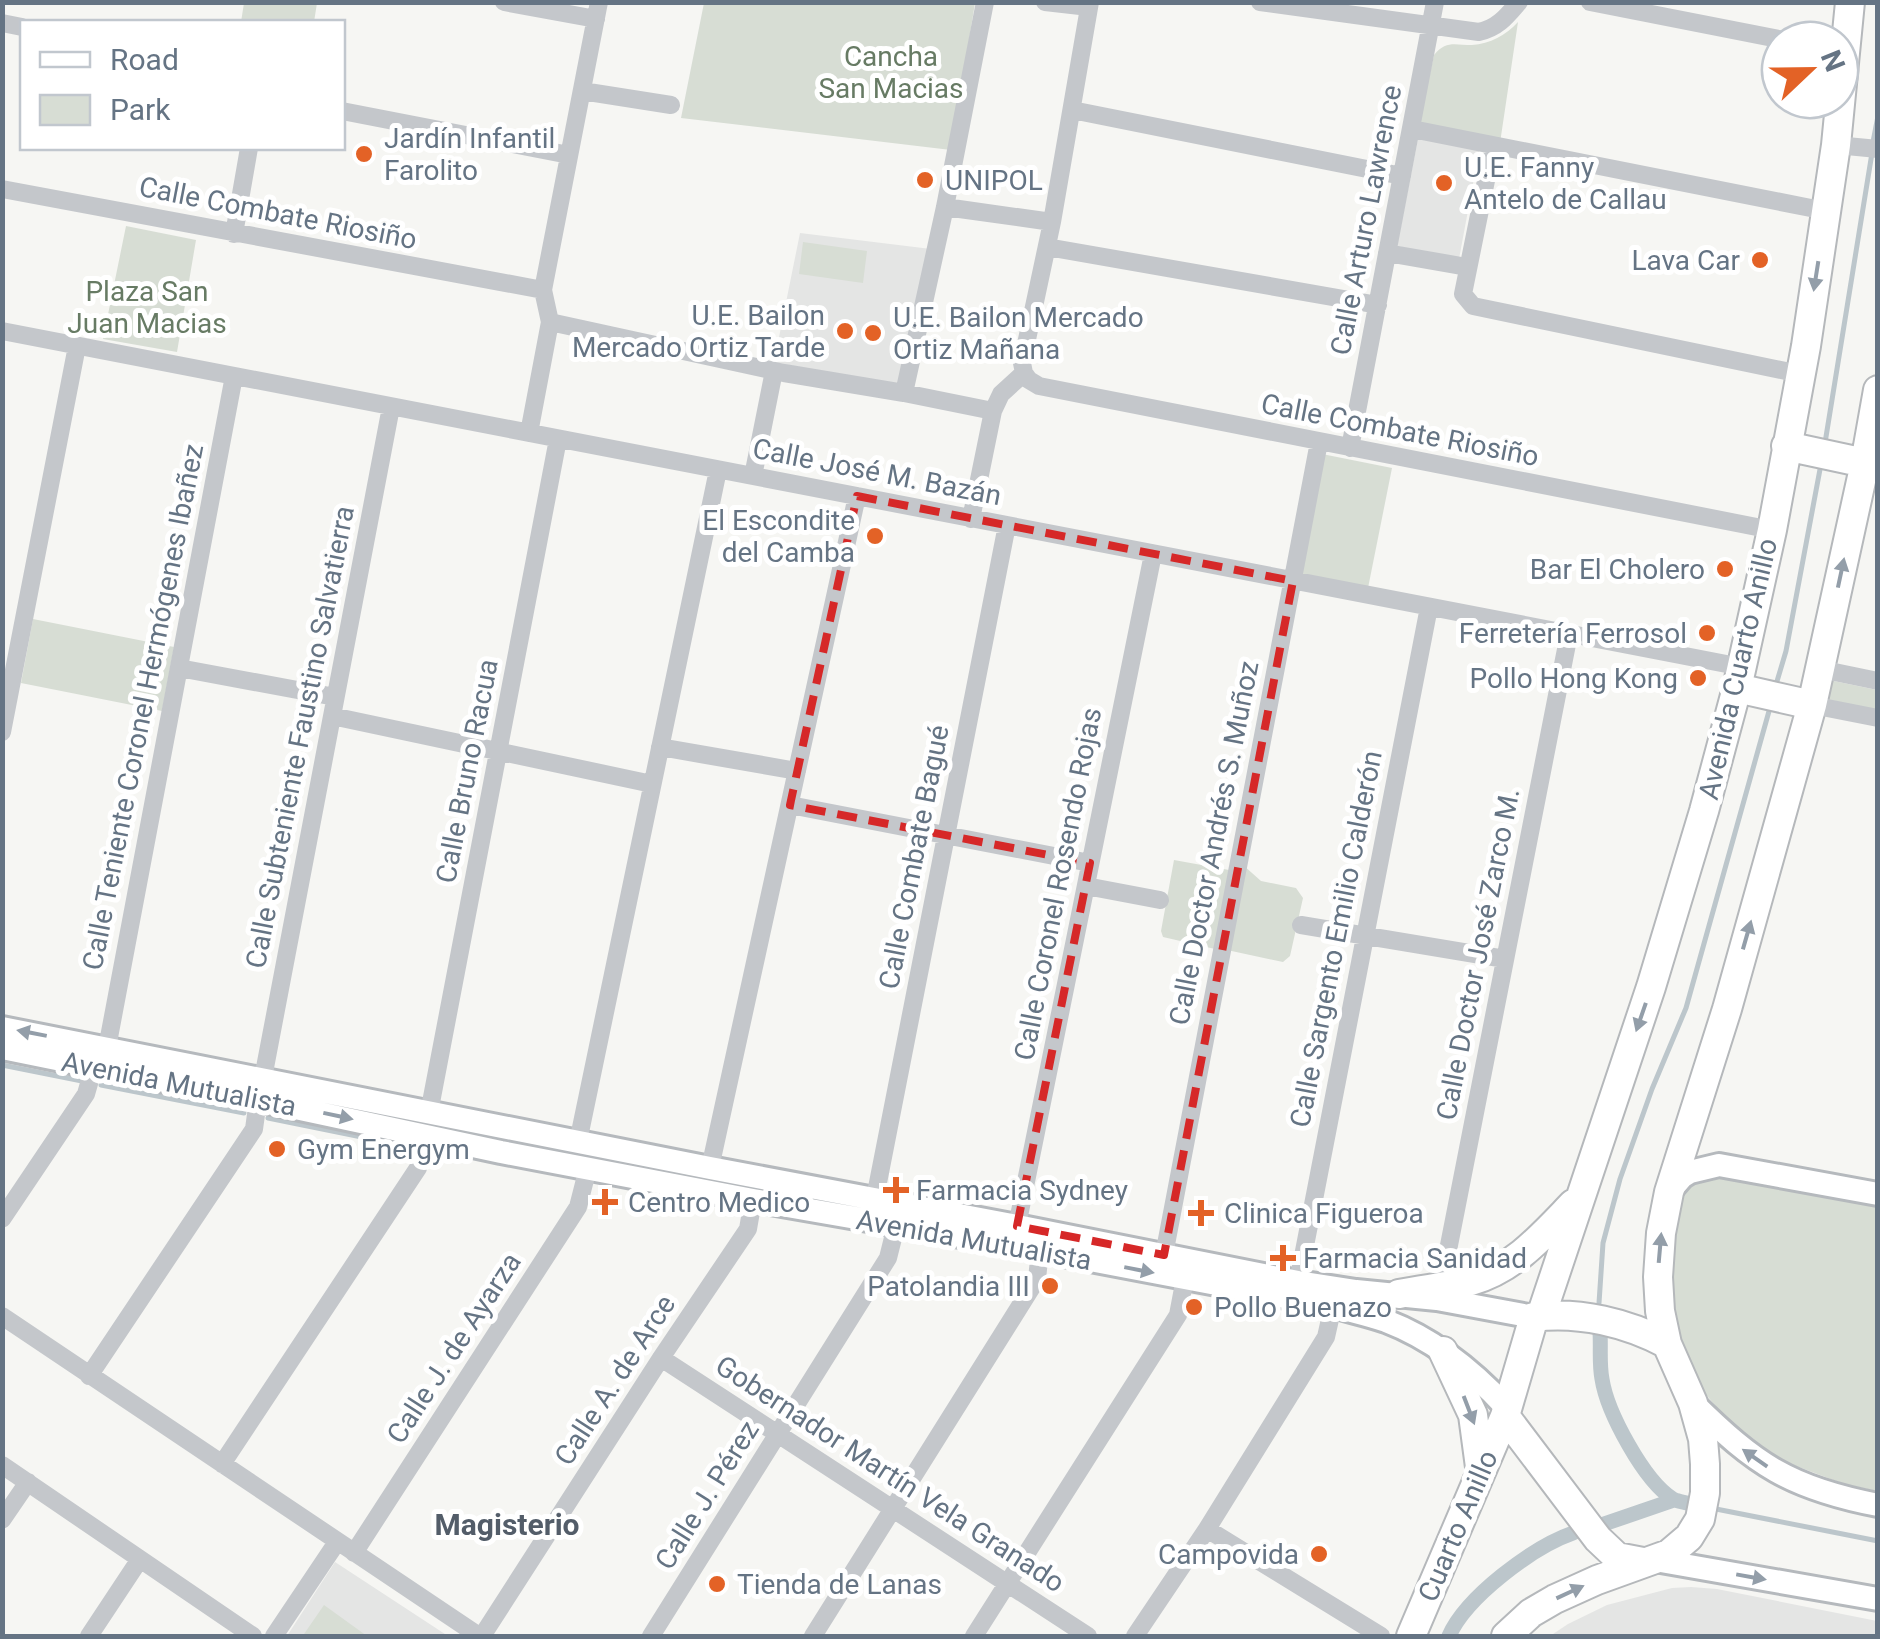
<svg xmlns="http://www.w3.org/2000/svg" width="1880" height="1639" font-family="Roboto,sans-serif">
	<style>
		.built { fill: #e4e5e4 }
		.green { fill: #d7ddd4 }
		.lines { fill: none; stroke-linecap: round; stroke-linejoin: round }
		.stream { stroke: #bcc6cb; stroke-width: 5 }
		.canal { stroke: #bcc6cb; stroke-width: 15 }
		.major-casing { stroke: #b5b9bd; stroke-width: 28 }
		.highway-casing { stroke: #b5b8bb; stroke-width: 32 }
		.minor { stroke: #c4c7cb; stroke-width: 18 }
		.major { stroke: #fff; stroke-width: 22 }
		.highway { stroke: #fff; stroke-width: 28 }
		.oneway { fill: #939ea9 }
		.marked { fill: none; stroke: #d62828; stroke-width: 8; stroke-dasharray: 20 12; stroke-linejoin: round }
		.poi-dot { fill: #e36226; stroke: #fff; stroke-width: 4 }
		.labels { text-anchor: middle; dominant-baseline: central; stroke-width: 10; stroke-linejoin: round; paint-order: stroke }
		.park-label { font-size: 28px; fill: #677b64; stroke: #fff }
		.poi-label { font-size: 28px; fill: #657484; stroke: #fff; text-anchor: start }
		.street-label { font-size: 28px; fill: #657484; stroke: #fff }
		.neighbourhood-label { font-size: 30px; font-weight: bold; fill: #535d69; stroke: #fff }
	</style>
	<rect width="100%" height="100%" fill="#f6f6f3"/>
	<!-- built -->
	<path class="built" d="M1419,134L1480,146L1459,259L1397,246Z
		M800,233L931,249L898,387L774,362Z
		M335,1562L448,1636H287Z
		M1691,1587L1717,1589L1877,1621V1636H1550L1568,1624L1607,1605L1672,1588Z"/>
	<!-- green -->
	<path class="green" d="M244,3V2L317,3L314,22H241Z
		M704,3H975L951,150L681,118Z
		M1518,22L1500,143L1419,123L1434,55C1446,40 1455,45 1472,45C1490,44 1506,35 1518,22Z
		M126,226L196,240L177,352L103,339Z
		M803,242L867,251L863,283L799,274Z
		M1322,454L1392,468L1368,588L1298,574Z
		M33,619L174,647L162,711L21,683Z
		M1829,680L1877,690V712L1824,701Z
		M1174,860L1229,870L1215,949L1163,937L1161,931Z
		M1243,865L1261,881L1296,888L1303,898L1290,956L1283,962L1227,950Z
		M1718,1176L1877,1205V1491L1844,1484L1764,1454L1733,1427L1703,1391L1682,1346L1671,1308L1674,1203L1686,1186L1700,1177Z
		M324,1605L367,1636H307L304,1634Z"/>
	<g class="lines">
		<!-- stream -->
		<path class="stream" d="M1873,142L1878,116
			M1825,443L1872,153
			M1775,688L1786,651L1821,464
			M2,1065L82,1081
			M101,1085L244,1113
			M268,1118L411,1147
			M435,1151L442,1153
			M1599,1303L1603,1243L1620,1179L1652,1089L1686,1008L1771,704
			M1674,1500L1695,1505
			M1711,1508L1878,1541"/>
		<!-- canal -->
		<path class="canal" d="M1600,1332C1601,1348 1599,1364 1602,1379C1607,1412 1644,1481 1673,1499C1676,1501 1683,1502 1687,1503
			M1601,1525L1674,1500
			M1449,1636C1466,1597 1533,1547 1573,1533"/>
		<!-- major casing -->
		<g class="major-casing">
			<path id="major" d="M2,1028L710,1168L1017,1226L1298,1282L1356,1291L1437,1299L1534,1317
				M2,1048L258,1100L501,1152L753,1200L1006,1244L1333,1306C1350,1311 1369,1315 1386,1321C1433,1339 1472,1370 1506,1407
				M1669,1192L1682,1177L1690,1172L1719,1165L1878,1194
				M1693,1403C1756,1465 1790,1488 1878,1505
				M1655,1560L1878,1599"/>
		</g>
		<!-- highway casing -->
		<g class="highway-casing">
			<path id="highway" d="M1786,446L1865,463
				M1737,688L1812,705
				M1399,1294C1423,1289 1448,1287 1471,1281C1514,1269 1543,1235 1573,1204
				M1541,1316L1651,987L1704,811L1737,688L1772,530L1806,346L1836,145L1850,2
				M1443,1351L1473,1415L1480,1467
				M1505,1416L1598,1539L1617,1557L1643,1562
				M1411,1636L1505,1416L1534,1317C1579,1311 1628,1323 1667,1344
				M1506,1636L1531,1613L1555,1599L1597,1580L1669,1554L1689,1537L1700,1519L1705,1493V1464L1703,1439L1693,1403L1667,1344L1660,1311L1658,1277L1661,1233L1669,1192L1727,1009L1812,705L1865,463L1878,390"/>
		</g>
		<!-- minor -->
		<path class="minor" d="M504,2L596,19
			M1045,2L1089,7
			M1260,2L1479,32C1498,28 1507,16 1519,2
			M1590,2L1784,40
			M2,23L22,27
			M582,91L671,105
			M1072,110L1402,176
			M342,111L569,155
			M1412,129L1826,211
			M1836,145L1878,149
			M1493,146L1463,294L1473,306L1800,374
			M2,189L543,290
			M945,207L1052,222
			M234,234L249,148
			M1047,247L1378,305
			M1387,253L1467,267
			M550,322L784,373L904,393L993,411
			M2,331L1742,667
			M1024,373L1029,380L1039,386L1772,530
			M1024,373L1022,363L1052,222L1090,2
			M904,393L945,207L985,2
			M529,433L550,322L543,290L599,2
			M1350,448L1435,2
			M753,476L774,371
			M971,519L993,411L1001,394L1024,373
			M179,668L335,697
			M1820,669L1878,681
			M1812,705L1878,718
			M332,716L652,784
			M2,732L77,346
			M660,747L797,771
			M790,805L1090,863
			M1086,886L1160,900
			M1301,925L1505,959
			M107,1048L234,376
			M263,1078L391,407
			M429,1113L558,439
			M578,1142L718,470
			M710,1168L857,496
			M875,1198L1007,525
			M2,1219L86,1094L94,1066
			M1017,1226L1153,554
			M1164,1255L1319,442
			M1298,1282L1429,607
			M1441,1286L1569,634
			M2,1316L479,1636
			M661,1358L1088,1636
			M89,1376L254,1129L258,1100
			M222,1464L418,1168L425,1134
			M2,1465L253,1636
			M2,1520L28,1482
			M1207,1529L1381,1636
			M354,1553L578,1207L588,1168
			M89,1636L140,1559
			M274,1636L337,1542
			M482,1636L661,1358L748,1229L753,1200
			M651,1636L888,1258L896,1226
			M813,1636L1037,1279L1040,1250
			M974,1636L1178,1315L1185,1278
			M1135,1636L1207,1529L1326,1337L1333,1306"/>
		<!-- major -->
		<use href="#major" class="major"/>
		<!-- highway -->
		<use href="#highway" class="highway"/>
	</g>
	<!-- one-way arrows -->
	<defs><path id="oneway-solid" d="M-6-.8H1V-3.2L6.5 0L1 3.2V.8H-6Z" transform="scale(2.5)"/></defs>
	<g class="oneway">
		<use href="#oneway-solid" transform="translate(1816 276) rotate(99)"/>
		<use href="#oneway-solid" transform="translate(1841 573) rotate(-78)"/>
		<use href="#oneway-solid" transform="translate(1747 935) rotate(-74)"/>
		<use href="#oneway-solid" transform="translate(1641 1017) rotate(109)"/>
		<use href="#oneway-solid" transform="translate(32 1033) rotate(-169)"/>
		<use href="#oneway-solid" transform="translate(338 1116) rotate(12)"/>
		<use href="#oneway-solid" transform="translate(1660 1248) rotate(-85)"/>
		<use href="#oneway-solid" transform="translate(1139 1270) rotate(11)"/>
		<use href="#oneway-solid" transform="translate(1469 1410) rotate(69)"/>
		<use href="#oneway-solid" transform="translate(1755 1458) rotate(-145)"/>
		<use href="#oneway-solid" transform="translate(1751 1577) rotate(10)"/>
		<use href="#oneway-solid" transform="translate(1570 1592) rotate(-25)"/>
	</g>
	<!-- marked area -->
	<path class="marked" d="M857,496L1293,581L1164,1255L1017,1226L1090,863L790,805Z"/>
	<!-- markers -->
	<g class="poi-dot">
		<circle cx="364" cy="154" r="10"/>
		<circle cx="925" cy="180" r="10"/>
		<circle cx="1444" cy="183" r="10"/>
		<circle cx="1760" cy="260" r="10"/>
		<circle cx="845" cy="331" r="10"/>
		<circle cx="873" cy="333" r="10"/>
		<circle cx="875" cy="536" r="10"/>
		<circle cx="1725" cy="569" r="10"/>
		<circle cx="1707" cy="633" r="10"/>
		<circle cx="1698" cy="678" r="10"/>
		<circle cx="277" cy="1149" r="10"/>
		<path d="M891 1175h10v10h10v10h-10v10h-10v-10h-10v-10h10z"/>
		<path d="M600 1187h10v10h10v10h-10v10h-10v-10h-10v-10h10z"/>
		<path d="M1196 1198h10v10h10v10h-10v10h-10v-10h-10v-10h10z"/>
		<path d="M1278 1243h10v10h10v10h-10v10h-10v-10h-10v-10h10z"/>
		<circle cx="1050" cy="1286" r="10"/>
		<circle cx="1194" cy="1307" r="10"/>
		<circle cx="1319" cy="1554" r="10"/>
		<circle cx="717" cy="1584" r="10"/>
	</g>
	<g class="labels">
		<!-- park labels -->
		<g class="park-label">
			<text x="891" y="56">Cancha<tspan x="891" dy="32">San Macias</tspan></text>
			<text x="147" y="291">Plaza San<tspan x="147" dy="32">Juan Macias</tspan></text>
		</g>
		<!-- poi labels -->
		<g class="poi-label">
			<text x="384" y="138">Jardín Infantil<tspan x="384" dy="32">Farolito</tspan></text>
			<text x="1464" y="167">U.E. Fanny<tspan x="1464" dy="32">Antelo de Callau</tspan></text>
			<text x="945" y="180">UNIPOL</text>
			<text x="1740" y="260" text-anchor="end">Lava Car</text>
			<text x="825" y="315" text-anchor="end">U.E. Bailon<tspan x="825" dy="32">Mercado Ortiz Tarde</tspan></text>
			<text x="893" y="317">U.E. Bailon Mercado<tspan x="893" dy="32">Ortiz Mañana</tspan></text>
			<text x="855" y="520" text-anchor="end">El Escondite<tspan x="855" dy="32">del Camba</tspan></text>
			<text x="1705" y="569" text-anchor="end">Bar El Cholero</text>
			<text x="1687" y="633" text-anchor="end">Ferretería Ferrosol</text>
			<text x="1678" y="678" text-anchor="end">Pollo Hong Kong</text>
			<text x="297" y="1149">Gym Energym</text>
			<text x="916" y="1190">Farmacia Sydney</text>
			<text x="628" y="1202">Centro Medico</text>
			<text x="1224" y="1213">Clinica Figueroa</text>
			<text x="1303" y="1258">Farmacia Sanidad</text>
			<text x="1030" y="1286" text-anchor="end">Patolandia III</text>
			<text x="1214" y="1307">Pollo Buenazo</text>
			<text x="1299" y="1554" text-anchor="end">Campovida</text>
			<text x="737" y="1584">Tienda de Lanas</text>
		</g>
		<!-- street labels -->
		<g class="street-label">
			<text transform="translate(278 213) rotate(11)">Calle Combate Riosiño</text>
			<text transform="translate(1366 220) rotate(-79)">Calle Arturo Lawrence</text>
			<text transform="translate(1400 430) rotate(11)">Calle Combate Riosiño</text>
			<text transform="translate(877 472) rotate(11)">Calle José M. Bazán</text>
			<text transform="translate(1738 669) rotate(-77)">Avenida Cuarto Anillo</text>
			<text transform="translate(143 707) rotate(-79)">Calle Teniente Coronel Hermógenes Ibañez</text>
			<text transform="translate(300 737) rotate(-79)">Calle Subteniente Faustino Salvatierra</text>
			<text transform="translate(467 771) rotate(-79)">Calle Bruno Racua</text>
			<text transform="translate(1214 843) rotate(-79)">Calle Doctor Andrés S. Muñoz</text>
			<text transform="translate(914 857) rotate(-79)">Calle Combate Bagué</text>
			<text transform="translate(1058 884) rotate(-79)">Calle Coronel Rosendo Rojas</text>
			<text transform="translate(1336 939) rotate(-79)">Calle Sargento Emilio Calderón</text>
			<text transform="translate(1478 954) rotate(-79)">Calle Doctor José Zarco M.</text>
			<text transform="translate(179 1084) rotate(11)">Avenida Mutualista</text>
			<text transform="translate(974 1240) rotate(10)">Avenida Mutualista</text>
			<text transform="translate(454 1348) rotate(-57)">Calle J. de Ayarza</text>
			<text transform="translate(615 1380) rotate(-57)">Calle A. de Arce</text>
			<text transform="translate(890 1474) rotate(33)">Gobernador Martín Vela Granado</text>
			<text transform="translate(707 1495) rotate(-58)">Calle J. Pérez</text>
			<text transform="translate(1458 1526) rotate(-67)">Cuarto Anillo</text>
		</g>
		<!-- neighbourhood labels -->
		<g class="neighbourhood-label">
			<text x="507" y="1524">Magisterio</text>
		</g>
	</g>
	<!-- border -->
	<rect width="1880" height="1639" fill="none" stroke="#657484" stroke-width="10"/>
	<!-- legend -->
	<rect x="20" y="20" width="325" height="130" fill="#ffffff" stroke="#c1c7ce" stroke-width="2.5"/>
	<rect x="40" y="52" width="50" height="15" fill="#ffffff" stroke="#c1c7ce" stroke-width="2.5"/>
	<text x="110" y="70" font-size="30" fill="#657484">Road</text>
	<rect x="40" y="95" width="50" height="30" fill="#d7ddd4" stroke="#c1c7ce" stroke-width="2.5"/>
	<text x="110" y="120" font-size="30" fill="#657484">Park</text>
	<!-- north arrow -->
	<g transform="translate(1810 70) rotate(68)"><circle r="48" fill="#ffffff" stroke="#c1c7ce" stroke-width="2.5"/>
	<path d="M0-8L18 38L0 25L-18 38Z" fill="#e36226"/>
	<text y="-15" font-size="28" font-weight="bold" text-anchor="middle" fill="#657484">N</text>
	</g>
</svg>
